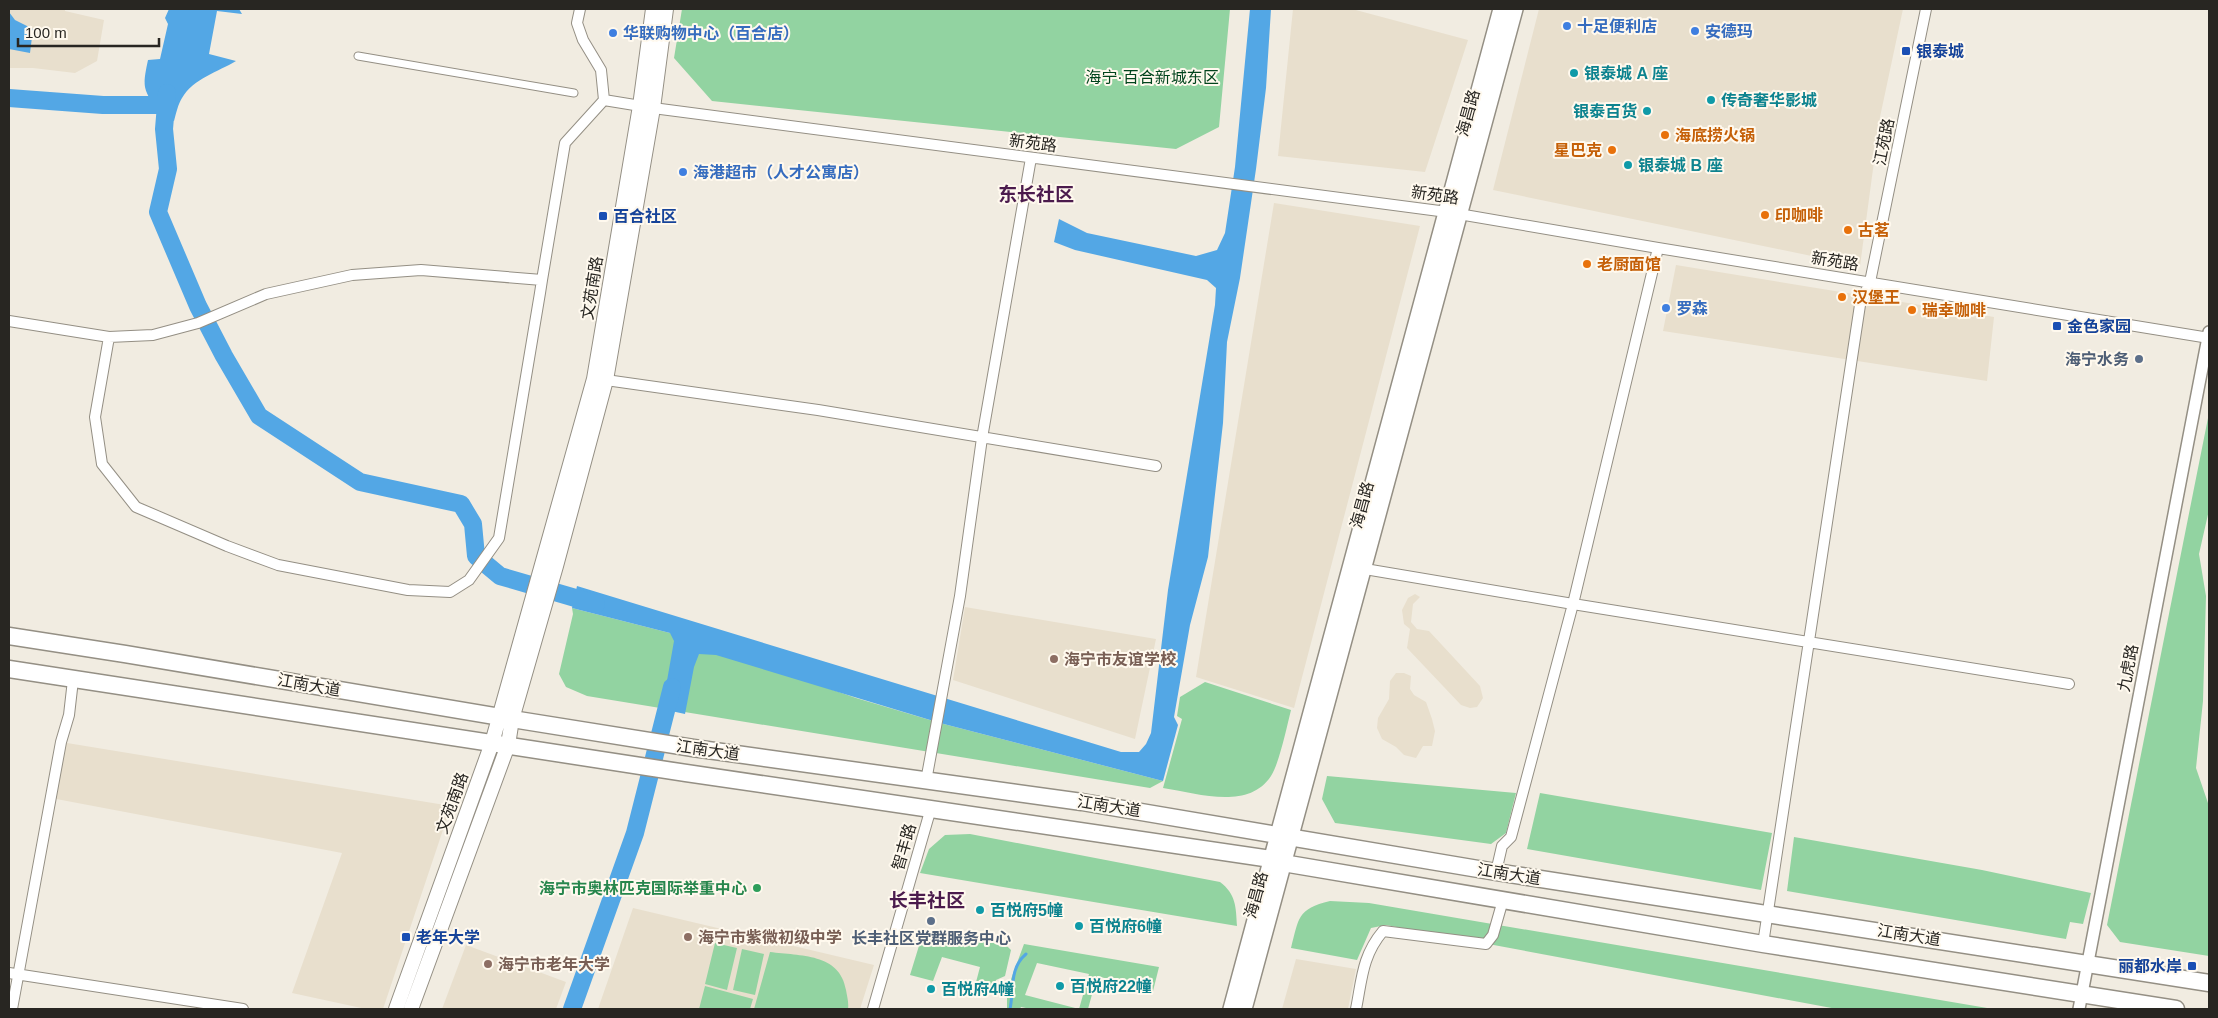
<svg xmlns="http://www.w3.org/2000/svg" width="2218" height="1018" font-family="Arial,'Noto Sans SC',sans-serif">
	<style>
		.built { fill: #e8dfcd }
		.green { fill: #92d3a1; fill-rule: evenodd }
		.water { fill: #53a7e5 }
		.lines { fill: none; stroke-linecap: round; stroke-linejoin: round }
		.stream { stroke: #53a7e5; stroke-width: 3 }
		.river { stroke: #53a7e5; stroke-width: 18 }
		.pedestrian-casing { stroke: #948f84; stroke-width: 9 }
		.minor-casing { stroke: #948f84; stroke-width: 12 }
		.tertiary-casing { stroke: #948f84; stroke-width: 14 }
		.secondary-casing { stroke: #948f84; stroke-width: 16 }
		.primary-casing { stroke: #948f84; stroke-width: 18 }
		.trunk-casing { stroke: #948f84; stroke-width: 19 }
		.pedestrian { stroke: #fff; stroke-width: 7 }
		.minor { stroke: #fff; stroke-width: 10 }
		.tertiary { stroke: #fff; stroke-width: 11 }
		.secondary { stroke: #fff; stroke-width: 14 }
		.primary { stroke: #fff; stroke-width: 15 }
		.trunk { stroke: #fff; stroke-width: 16 }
		.shop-dot { fill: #3f7fe0; stroke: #fff9ee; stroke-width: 2 }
		.transit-dot { fill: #1a4fb4; stroke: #fff9ee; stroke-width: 2 }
		.culture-dot { fill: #0f9aa8; stroke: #fff9ee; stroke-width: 2 }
		.food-dot { fill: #e8710a; stroke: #fff9ee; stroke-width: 2 }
		.service-dot { fill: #5c6f8a; stroke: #fff9ee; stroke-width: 2 }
		.education-dot { fill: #8d6e63; stroke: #fff9ee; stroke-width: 2 }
		.leisure-dot { fill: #2e9e5b; stroke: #fff9ee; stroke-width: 2 }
		.labels { text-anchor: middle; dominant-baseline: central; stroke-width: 4; stroke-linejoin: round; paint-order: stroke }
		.shop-label { font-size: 16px; font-weight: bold; fill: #366cbe; stroke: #fff9ee; text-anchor: start }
		.transit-label { font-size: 16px; font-weight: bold; fill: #164399; stroke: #fff9ee; text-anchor: start }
		.culture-label { font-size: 16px; font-weight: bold; fill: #0d838f; stroke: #fff9ee; text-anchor: start }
		.park-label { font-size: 16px; fill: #00441c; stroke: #fff9ee }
		.street-label { font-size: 16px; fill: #282622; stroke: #fff9ee }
		.food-label { font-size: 16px; font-weight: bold; fill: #c56008; stroke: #fff9ee; text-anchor: start }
		.service-label { font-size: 16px; font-weight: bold; fill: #4e5e75; stroke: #fff9ee; text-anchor: end }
		.education-label { font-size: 16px; font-weight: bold; fill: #785e54; stroke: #fff9ee; text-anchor: start }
		.leisure-label { font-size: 16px; font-weight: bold; fill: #27864d; stroke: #fff9ee; text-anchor: end }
		.quarter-label { font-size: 19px; font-weight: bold; fill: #4b1b4d; stroke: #fff9ee }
	</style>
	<rect width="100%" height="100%" fill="#f1ece1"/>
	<!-- built -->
	<path class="built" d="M9,9H65V11L104,20L97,61L75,73L33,68H9Z
		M1293,9H1352L1468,40L1425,172L1278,156Z
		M1539,9H1903L1880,117L1860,266L1493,190Z
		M1274,203L1420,226L1294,708L1196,677Z
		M1676,265L1994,317L1987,381L1663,331Z
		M1415,594L1420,597L1413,604L1411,622L1417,629L1429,631L1480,686L1483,698L1477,707L1470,708L1461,705L1407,648L1410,629L1404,624L1402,610L1408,598Z
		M965,607L1156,639L1135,739L953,680Z
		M1396,673H1404L1411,676L1410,689L1414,695L1426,702L1432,719L1435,731L1432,746H1423L1416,758L1404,755L1396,747L1382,739L1377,728L1378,718L1389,699L1390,681Z
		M61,742L451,806L383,1009H366L292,993L342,853L51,798Z
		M633,908L874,965L860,1009H598Z
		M466,945L566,982L556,1009H442Z
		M1296,959L1356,969L1348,1009H1282Z"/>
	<!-- green -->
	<path class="green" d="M682,9H1230L1219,127L1176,149L712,101L674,58Z
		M2209,413V510L2199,554L2206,596L2203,701L2196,768L2209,806V956L2120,942L2107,925Z
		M572,608L670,633L856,698L940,723L1163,781L1150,788L587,696L566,687L559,674L573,614Z
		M1205,682L1291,710C1287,726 1279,764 1271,776C1248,811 1197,793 1163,788L1182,719L1177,716L1180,697Z
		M1327,776L1516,793L1506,833L1491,844L1335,823L1322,799Z
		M1540,793L1772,833L1761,890L1527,849Z
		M970,834L1220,882C1236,894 1236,907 1237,926L920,873L929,849L945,835Z
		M1794,837L1982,870L2091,893L2083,924L2070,922L2066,939L1787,891Z
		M1330,901L1369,903L1993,1009H1837L1386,925L1371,928L1357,960L1291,948C1299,918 1297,909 1330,901Z
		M936,931L1006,945L1011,950L1005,976L996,980L992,992L975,986L980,967L942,957L933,981L910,975L922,936L933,938Z
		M715,943L737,948L727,990L705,984Z
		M1024,944L1159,967L1153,991L1097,976L1088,1009H1031L1021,1007L1020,1009H1007V990ZM1037,963L1089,974L1079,1009L1025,995Z
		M742,949L764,954L755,995L733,990Z
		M770,952C800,956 840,953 846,990C847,996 849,1003 848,1009H754Z
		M705,986L753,999L750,1009H699Z"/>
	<!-- water -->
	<path class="water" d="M169,9H239L242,14L217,11L209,54L236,61C218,72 194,78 182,98C178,104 176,114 174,121L159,115C145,88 141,92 148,60L160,59L168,24L165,18Z
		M1250,9H1271L1266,88L1256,169L1240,278L1227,342L1223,423L1208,557L1190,625L1174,717L1178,725L1163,781L940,723L716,655L699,654L694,667L685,714L662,709L674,641L670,633L572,608L577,586L1121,752H1139L1146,744L1151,733L1168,590L1215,305L1216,288L1207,280L1075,250L1054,242L1059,219L1087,233L1196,256L1217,250L1225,233L1235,167Z
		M9,12L15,20L33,29L30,53L9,49Z"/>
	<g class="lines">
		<!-- stream -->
		<path class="stream" d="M1010,1009C1014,991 1009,968 1026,954"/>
		<!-- river -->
		<path class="river" d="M167,93L164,129L168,169L158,212L198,306L224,356L259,416L360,482L461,504L473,524L476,556L500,576L596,604
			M9,98L103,105H166
			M572,1009L635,833L672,687"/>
		<!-- pedestrian casing -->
		<g class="pedestrian-casing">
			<path id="pedestrian" d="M358,56L574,93"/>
		</g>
		<!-- minor casing -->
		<g class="minor-casing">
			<path id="minor" d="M580,9L577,23L583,40L601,70L604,100
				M542,280L421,270L352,275L266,294L198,323L153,335L109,337L95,417L102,464L136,507L227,546L278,565L408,590L450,592L469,580L499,538L540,293L542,280L565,143L604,100L653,108L1447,212L1658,248L2209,338
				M9,321L109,337
				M606,380L818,410L1156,466
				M1359,568L1573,604L2069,684
				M926,781L960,596L982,438L1031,158
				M1496,872L1502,846L1511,837L1573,604L1658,248
				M1763,944L1860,305L1870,282L1926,9
				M9,973L243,1009
				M12,1009L61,742L69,715L73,680
				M873,1009L931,808
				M1356,1009C1362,979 1362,956 1383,931L1486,944L1493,935L1503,900"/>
		</g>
		<!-- tertiary casing -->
		<g class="tertiary-casing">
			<path id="tertiary" d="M2079,1009L2209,332"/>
		</g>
		<!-- secondary casing -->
		<g class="secondary-casing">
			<path id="secondary" d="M396,1009L492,743L594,379L640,106L653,9
				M411,1009L508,745L512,719L556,566L606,380L653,108L666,9"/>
		</g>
		<!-- primary casing -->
		<g class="primary-casing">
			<path id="primary" d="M1231,1009L1501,9
				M1244,1009L1515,9"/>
		</g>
		<!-- trunk casing -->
		<g class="trunk-casing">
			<path id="trunk" d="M9,636L125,654L512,719L693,748L1082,802L1496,872L2209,983
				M9,669L686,773L1271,859L1283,863L1763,944L2176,1009"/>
		</g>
		<!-- pedestrian -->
		<use href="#pedestrian" class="pedestrian"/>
		<!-- minor -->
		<use href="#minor" class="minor"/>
		<!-- tertiary -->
		<use href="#tertiary" class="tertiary"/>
		<!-- secondary -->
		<use href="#secondary" class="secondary"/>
		<!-- primary -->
		<use href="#primary" class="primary"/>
		<!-- trunk -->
		<use href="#trunk" class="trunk"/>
	</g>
	<!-- markers -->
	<g class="shop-dot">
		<circle cx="1567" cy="26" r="5"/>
		<circle cx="1695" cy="31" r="5"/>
		<circle cx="613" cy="33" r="5"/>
		<circle cx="683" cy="172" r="5"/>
		<circle cx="1666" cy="308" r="5"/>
	</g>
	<g class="transit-dot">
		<rect x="1901" y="46" width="10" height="10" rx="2.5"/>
		<rect x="598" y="211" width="10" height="10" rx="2.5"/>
		<rect x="2052" y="321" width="10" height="10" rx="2.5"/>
		<rect x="401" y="932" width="10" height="10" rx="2.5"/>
		<rect x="2187" y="961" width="10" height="10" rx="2.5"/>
	</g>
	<g class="culture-dot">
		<circle cx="1574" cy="73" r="5"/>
		<circle cx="1711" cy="100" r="5"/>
		<circle cx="1647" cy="111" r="5"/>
		<circle cx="1628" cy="165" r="5"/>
		<circle cx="980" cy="910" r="5"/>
		<circle cx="1079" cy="926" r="5"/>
		<circle cx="1060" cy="986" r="5"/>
		<circle cx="931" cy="989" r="5"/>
	</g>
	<g class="food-dot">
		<circle cx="1665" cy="135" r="5"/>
		<circle cx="1612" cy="150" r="5"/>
		<circle cx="1765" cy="215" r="5"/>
		<circle cx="1848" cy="230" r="5"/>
		<circle cx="1587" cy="264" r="5"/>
		<circle cx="1842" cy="297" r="5"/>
		<circle cx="1912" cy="310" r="5"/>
	</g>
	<g class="service-dot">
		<circle cx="2139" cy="359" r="5"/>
		<circle cx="931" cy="921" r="5"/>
	</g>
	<g class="education-dot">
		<circle cx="1054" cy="659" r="5"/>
		<circle cx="688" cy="937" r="5"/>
		<circle cx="488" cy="964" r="5"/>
	</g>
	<circle class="leisure-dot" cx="757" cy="888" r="5"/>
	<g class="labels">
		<!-- shop labels -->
		<g class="shop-label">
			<text x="1577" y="26">十足便利店</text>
			<text x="1705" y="31">安德玛</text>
			<text x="623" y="33">华联购物中心（百合店）</text>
			<text x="693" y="172">海港超市（人才公寓店）</text>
			<text x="1676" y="308">罗森</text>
		</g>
		<!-- transit labels -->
		<g class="transit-label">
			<text x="1916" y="51">银泰城</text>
			<text x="613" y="216">百合社区</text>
			<text x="2067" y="326">金色家园</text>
			<text x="416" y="937">老年大学</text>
			<text x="2182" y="966" text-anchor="end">丽都水岸</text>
		</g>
		<!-- culture labels -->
		<g class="culture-label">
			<text x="1584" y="73">银泰城 A 座</text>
			<text x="1721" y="100">传奇奢华影城</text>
			<text x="1637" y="111" text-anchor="end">银泰百货</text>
			<text x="1638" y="165">银泰城 B 座</text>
			<text x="990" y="910">百悦府5幢</text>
			<text x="1089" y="926">百悦府6幢</text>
			<text x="1070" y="986">百悦府22幢</text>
			<text x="941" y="989">百悦府4幢</text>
		</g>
		<!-- park labels -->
		<g class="park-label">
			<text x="1152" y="77">海宁·百合新城东区</text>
		</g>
		<!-- street labels -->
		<g class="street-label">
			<text transform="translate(1468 113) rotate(-75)">海昌路</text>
			<text transform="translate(1884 142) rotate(-79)">江苑路</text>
			<text transform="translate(1033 143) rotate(7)">新苑路</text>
			<text transform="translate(1435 195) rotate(8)">新苑路</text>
			<text transform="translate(1835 261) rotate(9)">新苑路</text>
			<text transform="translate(592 288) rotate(-81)">文苑南路</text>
			<text transform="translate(1362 505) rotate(-75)">海昌路</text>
			<text transform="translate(2128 668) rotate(-79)">九虎路</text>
			<text transform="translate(309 685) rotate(10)">江南大道</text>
			<text transform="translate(708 750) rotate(8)">江南大道</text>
			<text transform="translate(452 803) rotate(-70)">文苑南路</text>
			<text transform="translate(1109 806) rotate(9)">江南大道</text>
			<text transform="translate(904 847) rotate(-74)">智丰路</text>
			<text transform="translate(1509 874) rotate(9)">江南大道</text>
			<text transform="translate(1256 895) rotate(-75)">海昌路</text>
			<text transform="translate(1909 935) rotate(9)">江南大道</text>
		</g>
		<!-- food labels -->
		<g class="food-label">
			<text x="1675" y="135">海底捞火锅</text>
			<text x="1602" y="150" text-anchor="end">星巴克</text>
			<text x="1775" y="215">印咖啡</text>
			<text x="1858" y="230">古茗</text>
			<text x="1597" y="264">老厨面馆</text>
			<text x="1852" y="297">汉堡王</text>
			<text x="1922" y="310">瑞幸咖啡</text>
		</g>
		<!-- service labels -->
		<g class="service-label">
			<text x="2129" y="359">海宁水务</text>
			<text x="931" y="938" text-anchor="middle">长丰社区党群服务中心</text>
		</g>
		<!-- education labels -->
		<g class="education-label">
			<text x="1064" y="659">海宁市友谊学校</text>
			<text x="698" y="937">海宁市紫微初级中学</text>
			<text x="498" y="964">海宁市老年大学</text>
		</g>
		<!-- leisure labels -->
		<g class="leisure-label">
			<text x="747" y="888">海宁市奥林匹克国际举重中心</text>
		</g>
		<!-- quarter labels -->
		<g class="quarter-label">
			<text x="1036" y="194">东长社区</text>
			<text x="927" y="900">长丰社区</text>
		</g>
	</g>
	<!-- border -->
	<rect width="2218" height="1018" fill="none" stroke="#282622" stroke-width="20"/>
	<!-- scale -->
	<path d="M18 38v8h141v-8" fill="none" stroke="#282622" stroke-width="2.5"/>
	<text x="25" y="38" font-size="15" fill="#282622" stroke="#fff9ee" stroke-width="4" paint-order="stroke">100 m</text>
</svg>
